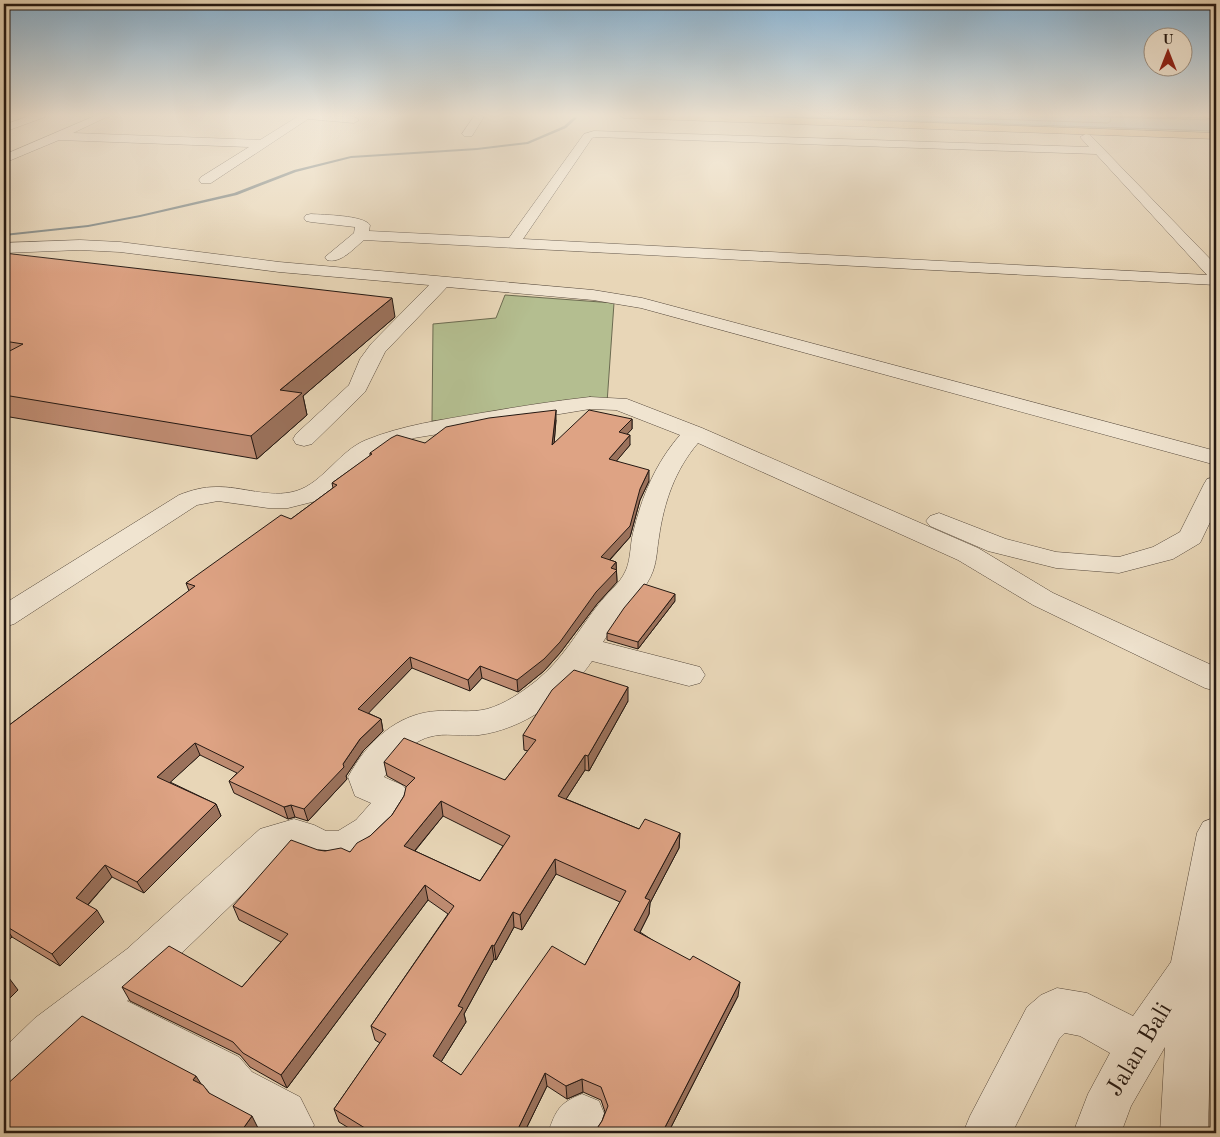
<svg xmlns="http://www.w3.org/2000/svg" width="1220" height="1137" font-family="'Old Standard TT',serif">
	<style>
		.green { fill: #b4be90; stroke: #6c6b51 }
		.water { fill: #9cb6ba; stroke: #6c7777 }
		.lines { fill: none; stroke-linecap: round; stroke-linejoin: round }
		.shore { stroke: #606766; stroke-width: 1 }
		.stream { fill: #6c7777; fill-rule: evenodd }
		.minor-casing { stroke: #55483b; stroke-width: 1 }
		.major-casing { stroke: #241812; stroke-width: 1 }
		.minor { fill: #f0e4d0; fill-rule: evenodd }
		.major { fill: #e4bb7c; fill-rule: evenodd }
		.wall { fill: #bf8c72; stroke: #241812; fill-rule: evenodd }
		.shaded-wall { fill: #9b725c; stroke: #241812 }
		.building { fill: #dea384; stroke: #241812; fill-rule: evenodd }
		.labels { text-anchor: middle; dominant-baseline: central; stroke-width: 4; stroke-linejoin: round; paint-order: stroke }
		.near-street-label { font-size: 24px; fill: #241812; stroke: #f0e4d0 }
	</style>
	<rect width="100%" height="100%" fill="#e8d6b7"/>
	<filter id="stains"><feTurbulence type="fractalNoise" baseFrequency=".004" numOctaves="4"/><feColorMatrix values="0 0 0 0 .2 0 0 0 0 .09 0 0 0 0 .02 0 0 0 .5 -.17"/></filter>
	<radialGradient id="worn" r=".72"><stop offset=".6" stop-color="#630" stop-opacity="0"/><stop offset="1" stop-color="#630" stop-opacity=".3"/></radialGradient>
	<!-- green -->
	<path class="green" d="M624,115H729L1216,131V136Z
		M1028,115L1216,118V120Z
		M505,295L614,303L607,403L432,421L433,324L496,318Z"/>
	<!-- water -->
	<path class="water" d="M730,115H1028L1216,120V131Z"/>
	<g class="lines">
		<!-- shore -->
		<path class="shore" d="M877,115L1108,123L1111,121L1110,115"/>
		<!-- stream -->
		<path class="stream" d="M574,117L577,118L566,128L528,144L477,150L351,158L296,172L237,195L140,217L88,227L4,236V234L88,225L140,215L234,193L294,170L351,156L477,148L527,142L564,126Z"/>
		<!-- minor casing -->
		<g class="minor-casing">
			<path id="minor" d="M32,115H46L45,117L4,132V125Z
				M97,115H111L73,133L260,140L297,117L296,115C310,115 350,111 359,120L354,123L308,119L211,183H201L199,180L201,177L249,147L59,140L4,163V155Z
				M475,115H485L472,136H464L462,134Z
				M594,131L1089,147L1080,137L1086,134L1090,135L1216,265V285L364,240C354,248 341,264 327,260L325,257L354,233L355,227L311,222L306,221L304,218L306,215L311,214C324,215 363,215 370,225L369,231L509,238L584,134ZM595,137L1096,154L1207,275L523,239L592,138Z
				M80,240L120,242L279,262L593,290L642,298L1216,451V465L641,308L593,300L447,287L385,352L365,392L312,444L304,446L296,444L293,439L296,434L349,385L360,359L371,344L429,285L279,272L120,252L80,250L4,253V243Z
				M590,397L627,399L702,428L978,548L1053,593L1216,667V691L1205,688L1033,605L958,560L698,443C675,470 664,502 659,537C657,548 657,560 653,571C647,588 633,600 622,614C615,623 609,633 603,642L700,667L705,675L700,683L689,686L592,661C567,698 524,729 479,735C463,737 445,732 429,737C410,742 395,762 384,777C389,780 397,782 402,785C422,801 387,839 373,849C363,855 349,861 337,863C317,867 303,849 286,852L157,977L127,1001L239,1057L252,1072L300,1097L314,1125L311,1133H260L262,1129L218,1106L207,1089L92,1029L67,1050L20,1096L4,1103V1048L35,1018L127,949L260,829L294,819L314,825L326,831H338L356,820L371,803L355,796L348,777C367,742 397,713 438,711C455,710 471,713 487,709C505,704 522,692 536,681C563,659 577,632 598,605C607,593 620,584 626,570C631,558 630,545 633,533C642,496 655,464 680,435L616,410L590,409L414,438L380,451L367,459L329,493L316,501L288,508H268L218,501L197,505L14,624L4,627V604L179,495C192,490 203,487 216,487C242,486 269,499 296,491C323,483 339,451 366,440C403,425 441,420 481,413C517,407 553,401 590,397Z
				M1216,477V510L1200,543L1173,559L1119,573L1056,568L988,551L930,526L926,521L930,516L939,513L1006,539L1056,552L1119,557L1153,547L1180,532L1204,484L1207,479Z
				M1216,817V945L1212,970L1208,1133H1160L1165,1047L1131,1106L1121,1133H1073L1088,1094L1110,1053L1080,1036L1065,1033L1059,1039L1012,1133H963L970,1116L1027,1007L1041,995L1057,988L1087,993L1133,1016L1171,962L1197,833L1203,822Z
				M582,1094L599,1101L606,1118L600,1133H548C556,1110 559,1103 582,1094Z"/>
		</g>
		<!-- major casing -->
		<g class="major-casing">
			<path id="major" d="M619,115H710L1216,133V139L624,118Z
				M1202,115H1216V118H1207Z"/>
		</g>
		<!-- minor -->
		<use href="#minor" class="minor"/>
		<!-- major -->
		<use href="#major" class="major"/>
	</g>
	<!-- wall -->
	<path class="wall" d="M4,253L395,317L303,396L307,415L257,459L4,416Z
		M632,419V429L627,434L630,445L616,461L649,481L640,500L630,537L610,560L616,562L617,582L597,604L560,653L544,671L518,692L482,678L470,691L412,668L368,713L381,719L383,731L363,751L346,776L347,779L308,821L295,817L288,819L234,793L229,781L237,773L200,755L170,782L216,804L221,816L144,893L112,877L88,905L104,922L60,966L12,937L4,945V729L189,591L186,583L291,519L333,488L332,483L370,456V453L556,420L554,444Z
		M675,601L638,649L607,640V633Z
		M628,701L589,771L585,770L566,799L639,829L680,833L679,848L650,903L649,914L640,932L738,996L668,1133H594L602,1121L605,1112L601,1100L583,1092L567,1099L547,1086L524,1133H357L339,1122L334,1109L380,1043L375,1040L371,1026L448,914L428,900L287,1088L250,1067L240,1055L130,1001L122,987H242L281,942L239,920L233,906L318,850L350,852L370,836L392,815L404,796L407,787L387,776L384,762L505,780L528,751L524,750L523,735ZM443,816L503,846L480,881L415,851ZM556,874L620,902L585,965L461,1075L441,1062L466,1022L464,1014L494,959L496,960L514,927L522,930Z"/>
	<!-- shaded-wall -->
	<path class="shaded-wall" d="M392,298L395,317L303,396L307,415L257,459L251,436L280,390Z
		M556,410V420L553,456L552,445Z
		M632,419V429L619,443V432Z
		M630,435V445L609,470V459Z
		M649,470V481L640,500L630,537L602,568L601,557L640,489Z
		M616,562L617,582L597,604L560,653L544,671L518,692L517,680Z
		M675,594V601L638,649V642Z
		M410,657L412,668L361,721L358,709Z
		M480,666L482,678L470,691L468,680Z
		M628,687V701L589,771L588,756Z
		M381,719L383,731L363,751L346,776L347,779L308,821L304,809L343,764L360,739Z
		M195,743L200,755L163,789L157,777Z
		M585,755V770L559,810L558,796Z
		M441,801L443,816L407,860L404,846Z
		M216,804L221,816L144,893L137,882Z
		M291,805L295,817L288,819L284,807Z
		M680,833L679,848L650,903L649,914L634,944V930L645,898Z
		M555,859L556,874L522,930L520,915Z
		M105,865L112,877L83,910L76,898Z
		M425,885L428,900L287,1088L281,1075Z
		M97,910L104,922L60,966L52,954Z
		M513,912L514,927L496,960L494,946Z
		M4,925L12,937L4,945Z
		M492,945L494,959L464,1014L466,1022L436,1070L433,1056L458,1006Z
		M9,978L18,990L4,1004V984Z
		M740,982L738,996L668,1133H662Z
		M545,1073L547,1086L524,1133H516Z
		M196,1076L205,1090L193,1080Z
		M582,1079L583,1092L567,1099L566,1086Z
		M252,1116L259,1130L257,1133H240Z"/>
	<!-- building -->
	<path class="building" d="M4,253L392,298L280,390L302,393L251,436L4,395V354L23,344L4,341Z
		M556,410L552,445L589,410L632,419L619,432L630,435L609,459L649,470L640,489L630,526L601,557L616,562L611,568L617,570L596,592L560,642L544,659L517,680L480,666L468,680L410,657L358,709L381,719L360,739L343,764L344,767L304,809L291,805L284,807L229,781L244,767L195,743L157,777L216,804L137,882L105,865L76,898L97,910L52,954L4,925V729L195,586L186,583L281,515L291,519L337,485L332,483L372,454L370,453L391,438L397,435L425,443L446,427L489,418Z
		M644,584L675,594L638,642L607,633L624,608Z
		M574,670L628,687L588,756L585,755L558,796L639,829L645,819L680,833L645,898L650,900L634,930L690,960L693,956L740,982L662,1133H594L602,1121L608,1106L601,1087L582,1079L566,1086L545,1073L516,1133H373L334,1109L386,1034L371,1026L454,906L425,885L281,1075L243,1053L233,1042L122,987L169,946L242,987L288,934L233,906L291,840L318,850L325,851L341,848L350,852L357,843L370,836L392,815L404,796L406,787L415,778L384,762L404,738L505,780L536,740L523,735L552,690ZM441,801L510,836L480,881L404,846ZM555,859L626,891L585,965L552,946L461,1075L433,1056L463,1008L458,1006L492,945L494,946L513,912L520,915Z
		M4,976L9,978L4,984Z
		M82,1016L196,1076L193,1080L203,1085L209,1093L252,1116L240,1133H4V1087Z"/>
	<!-- sky -->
	<linearGradient id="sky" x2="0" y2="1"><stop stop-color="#89b5d6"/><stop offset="0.42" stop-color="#f5eddf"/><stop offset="1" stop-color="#f5eddf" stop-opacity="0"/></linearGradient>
	<rect width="1220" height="274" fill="url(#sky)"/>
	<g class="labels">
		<!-- near-street labels -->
		<g class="near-street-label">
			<text transform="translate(1140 1050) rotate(-59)">Jalan Bali</text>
		</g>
	</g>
	<!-- margin -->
	<rect width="1220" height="1137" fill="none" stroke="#e8d6b7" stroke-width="20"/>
	<rect x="5" y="5" width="1210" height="1127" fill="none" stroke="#241812" stroke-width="2.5"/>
	<rect x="10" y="10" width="1200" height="1117" fill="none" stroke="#241812"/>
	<!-- north arrow -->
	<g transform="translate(1168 52)"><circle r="24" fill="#f0e4d0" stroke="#9e9284"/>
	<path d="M0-4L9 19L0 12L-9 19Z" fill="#8f2418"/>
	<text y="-8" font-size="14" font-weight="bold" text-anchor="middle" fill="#241812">U</text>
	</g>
	<rect width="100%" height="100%" filter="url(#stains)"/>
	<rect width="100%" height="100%" fill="url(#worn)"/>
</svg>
